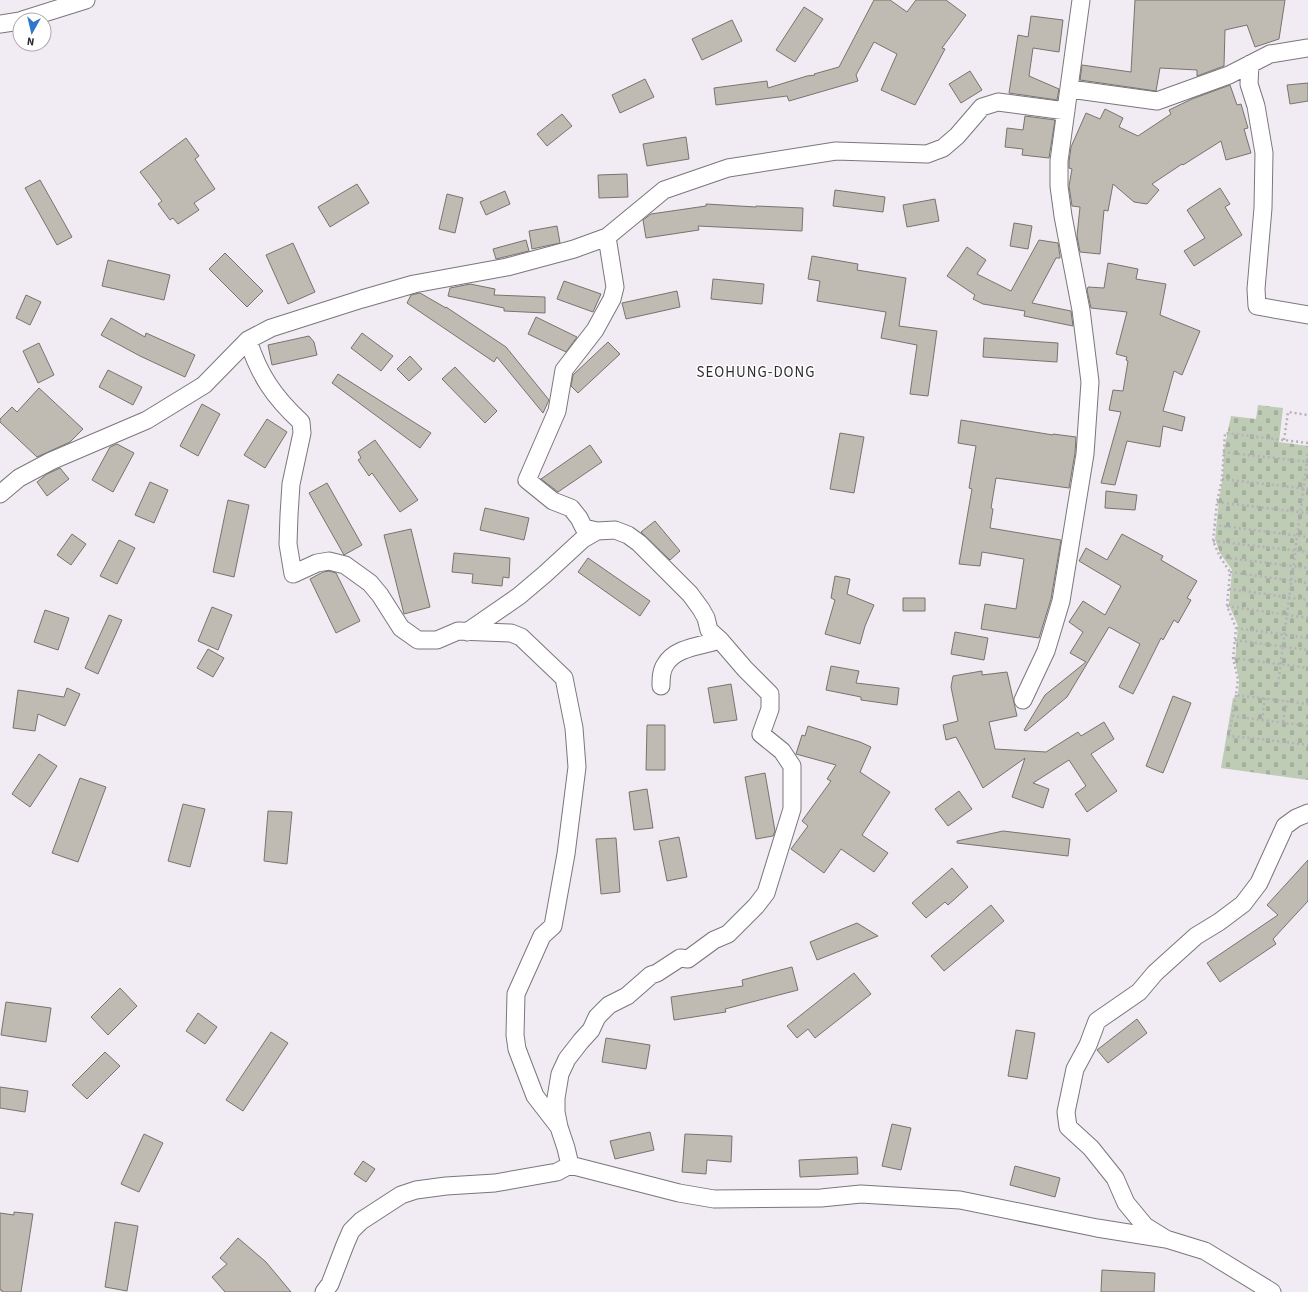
<svg xmlns="http://www.w3.org/2000/svg" width="1308" height="1292" font-family="'Source Sans 3',sans-serif">
	<style>
		.cemetery { fill: url(#cemetery-stones) }
		.building { fill: #bfbbb3; stroke: #78746d }
		.lines { fill: none; stroke-linecap: round; stroke-linejoin: round }
		.street-casing { stroke: #7b767c; stroke-width: 19 }
		.path { stroke: #b5b1b7; stroke-width: 2.5; stroke-dasharray: 2 3; stroke-linecap: butt }
		.street { stroke: #fff; stroke-width: 17 }
		.labels { text-anchor: middle; dominant-baseline: central; stroke-width: 3; stroke-linejoin: round; paint-order: stroke }
		.quarter-label { font-size: 15px; letter-spacing: 1px; fill: #2e2c2f; stroke: #fff }
	</style>
	<defs>
		<pattern id="cemetery-stones" width="16" height="16" patternUnits="userSpaceOnUse"><rect width="16" height="16" fill="#becbb5"/><path d="M2 7V4a2 2 0 0 1 4 0v3zM10 15v-3a2 2 0 0 1 4 0v3z" fill="#a4ae9c"/></pattern>
	</defs>
	<rect width="100%" height="100%" fill="#f1ebf3"/>
	<!-- cemetery -->
	<path class="cemetery" d="M1258,405L1283,408L1279,442L1308,446V780L1221,768L1233,698L1238,696L1239,680L1235,660L1238,626L1229,605L1232,570L1220,553L1215,539L1219,499L1223,477L1224,450L1231,416L1256,419Z"/>
	<!-- building -->
	<path class="building" d="M874,0H890L907,12L916,0H946L966,15L942,48L945,49L915,105L881,90L897,54L874,42L856,75L858,81L789,101L787,96L716,105L714,88L767,81L768,88L807,76L815,75L814,74L839,67Z
		M1135,0H1285L1279,39L1255,47L1247,25L1225,30L1224,66L1197,76V70L1160,68L1156,91L1080,80L1082,65L1131,72Z
		M804,7L823,19L795,62L776,50Z
		M1031,16L1063,20L1059,52L1033,48L1029,76L1059,89L1057,100L1009,93L1018,35L1028,37Z
		M732,20L742,41L702,60L692,39Z
		M970,71L982,90L961,103L949,84Z
		M645,79L654,97L620,113L612,95Z
		M1308,83V101L1290,104L1287,85Z
		M1230,85L1237,105L1241,104L1248,128L1244,129L1251,153L1226,160L1221,141L1183,165L1182,164L1152,184L1159,190L1147,204L1134,202L1113,184L1108,211L1104,210L1100,254L1080,252L1077,236L1080,207L1072,206L1069,186L1072,169L1069,168V162L1071,147L1086,113L1100,119L1105,109L1123,118L1119,127L1138,136L1171,114L1169,110L1192,99Z
		M562,114L572,126L547,146L537,134Z
		M1025,116L1055,120L1049,158L1022,155L1023,149L1005,147L1007,128L1023,130Z
		M686,137L689,159L647,166L643,144Z
		M186,138L199,156L195,159L215,189L194,203L199,210L178,224L173,218L170,220L158,204L162,201L140,172Z
		M627,174L628,197L599,198L598,175Z
		M40,180L72,237L57,245L25,188Z
		M357,184L369,203L330,227L318,207Z
		M1220,188L1230,204L1225,207L1242,235L1194,266L1184,251L1205,238L1187,210Z
		M835,190L885,197L883,212L833,206Z
		M505,191L510,204L486,215L480,202Z
		M447,194L463,198L455,233L439,229Z
		M935,199L939,221L907,227L903,205Z
		M706,204L756,207V206L803,208L802,231L698,226L699,230L646,238L643,220L651,214L706,206Z
		M1014,223L1032,226L1028,249L1010,246Z
		M557,226L560,243L532,249L529,231Z
		M526,240L529,251L496,259L493,249Z
		M1039,240L1058,243L1060,256V258H1056L1032,303L1071,311L1073,326L1024,316L1025,311L983,304L973,299L975,295L947,276L967,247L986,260L977,274L1011,291Z
		M293,243L315,292L288,304L266,255Z
		M225,253L263,291L247,307L209,269Z
		M812,256L858,264L857,270L906,278L899,326L937,331L928,396L910,394L917,345L881,338L886,312L817,301L820,281L808,279Z
		M108,260L170,275L164,300L102,286Z
		M1108,263L1138,269L1136,279L1166,284L1160,315L1200,331L1182,375L1174,371L1163,411L1185,417L1182,431L1163,426L1160,447L1127,441L1115,485L1101,483L1121,412L1109,410L1113,390L1123,391L1128,361L1126,360L1127,357L1116,354L1127,312L1091,308L1087,290L1088,287L1104,288Z
		M713,279L764,284L762,304L711,299Z
		M564,281L601,294L593,312L557,299Z
		M470,284L495,289L494,295L545,297V313L504,311V308L448,296L450,288Z
		M677,291L680,307L626,319L622,303Z
		M420,293L446,308V307L506,347L549,400L543,413L497,357L494,362L407,303L411,295Z
		M26,295L41,302L30,325L16,318Z
		M536,317L577,337L566,352L528,334Z
		M111,318L145,337L146,333L195,355L185,377L140,356L101,335Z
		M362,333L393,356L381,371L351,348Z
		M309,336L314,342L317,355L272,365L268,345Z
		M984,338L1058,343L1057,362L983,357Z
		M608,342L620,354L578,393L571,386L573,375Z
		M39,343L54,375L38,383L23,351Z
		M410,356L422,369L409,381L397,369Z
		M455,367L497,411L485,423L442,379Z
		M108,370L142,387L133,405L99,387Z
		M338,374L431,433L420,448L332,383Z
		M39,388L83,429L70,442L37,457L0,422V419L12,407L17,412Z
		M202,404L220,414L198,456L180,446Z
		M267,419L287,432L265,468L244,455Z
		M961,420L1053,435V434L1076,437L1075,453L1069,488L996,478L991,508L993,509L990,528L1061,540L1051,599L1039,638L981,629L985,604L1016,609L1024,559L982,552L980,566L959,564L972,489L969,488L976,446L958,443Z
		M840,433L864,437L854,493L830,489Z
		M375,440L418,500L400,512L372,473L369,476L358,460L361,458L358,452Z
		M117,444L134,453L113,492L92,480L110,447Z
		M590,445L602,462L558,492L541,479Z
		M60,468L69,479L47,496L37,482L47,474Z
		M150,482L168,490L154,523L135,515Z
		M327,483L362,545L344,555L309,493Z
		M1106,491L1137,495L1135,510L1105,508Z
		M228,500L249,505L234,577L213,572Z
		M485,508L529,518L524,540L480,530Z
		M655,521L680,551L670,560L641,532Z
		M411,529L430,607L404,614L384,535Z
		M72,534L86,544L71,565L57,555Z
		M1122,534L1163,556L1161,560L1197,581L1187,598L1191,600L1178,623L1174,620L1163,640L1161,638L1133,694L1119,687L1140,644L1109,627L1067,697L1026,731L1024,730L1045,695L1086,662L1070,653L1083,632L1069,622L1083,601L1105,615L1121,586L1079,561L1086,548L1107,560Z
		M119,540L135,548L117,584L100,576Z
		M454,553L510,558L509,578L503,577L502,586L472,583L473,574L452,572Z
		M588,558L650,601L640,616L578,572Z
		M329,571L336,573L360,621L336,633L310,579L323,572Z
		M835,576L850,579L847,594L874,605L865,626L860,644L825,634L835,600L831,598Z
		M903,598H925V611H903Z
		M212,607L232,615L218,650L198,641Z
		M45,610L69,618L58,650L34,642Z
		M109,615L122,620L98,674L85,668Z
		M955,632L988,638L984,660L951,654Z
		M208,649L224,658L213,677L197,668Z
		M831,666L859,671L856,683L899,688L897,705L861,700V697L826,690Z
		M982,671V675L1007,672L1017,716L989,722L995,749L1046,752L1078,732L1081,736L1104,722L1114,739L1091,754L1117,791L1087,812L1075,794L1086,786L1069,760L1033,783L1049,789L1043,808L1012,797L1025,758L983,788L956,737L946,740L943,725L958,721L951,687L953,676Z
		M731,684L737,720L714,723L708,688Z
		M67,688L80,694L65,726L38,714L35,731L13,728L18,690L64,697Z
		M1173,696L1191,703L1163,773L1146,766Z
		M647,725H665V770H646Z
		M808,726L860,742L871,747L860,772L890,792L862,835L888,853L874,872L841,849L824,873L791,849L808,826L802,821L831,781L827,779L836,765L796,754L802,735L805,736Z
		M39,754L57,766L30,807L12,794Z
		M765,773L775,831L773,836L756,839L745,777Z
		M80,778L106,787L78,862L52,853Z
		M647,789L653,828L634,830L629,792Z
		M959,791L972,809L948,826L935,809Z
		M183,804L205,809L190,867L168,861Z
		M268,811L292,812L287,864L264,861Z
		M1003,831L1070,839L1068,856L957,843V841Z
		M679,837L687,877L667,881L659,841Z
		M616,838L620,892L601,894L596,839Z
		M1308,860V901L1273,939L1276,944L1220,982L1207,963L1278,915L1267,905Z
		M952,868L968,887L948,905L945,902L926,918L912,903Z
		M991,905L1004,921L944,971L931,956Z
		M857,923L878,936L817,960L810,942Z
		M792,967L798,990L725,1009L726,1012L674,1020L671,997L743,986L742,980Z
		M854,973L871,994L815,1038L808,1029L797,1038L787,1026Z
		M120,988L137,1006L108,1035L91,1017Z
		M6,1002L51,1008L46,1042L1,1035Z
		M198,1013L217,1027L205,1044L186,1031Z
		M1137,1019L1147,1033L1108,1063L1097,1050Z
		M1016,1030L1035,1033L1027,1079L1008,1076Z
		M271,1032L288,1043L243,1111L226,1100Z
		M606,1038L650,1045L646,1069L602,1062Z
		M105,1052L120,1066L87,1099L72,1085Z
		M0,1087L28,1091L25,1112L0,1108Z
		M892,1124L911,1128L901,1170L882,1166Z
		M650,1132L654,1150L615,1159L610,1141Z
		M144,1134L163,1143L139,1192L121,1184Z
		M685,1134L732,1136L731,1162L707,1160L706,1174L682,1172Z
		M857,1157L858,1174L800,1177L799,1160Z
		M363,1161L375,1169L366,1182L354,1174Z
		M1015,1166L1060,1178L1055,1197L1010,1185Z
		M14,1212L33,1214L21,1292H2V1290H0V1213L14,1215Z
		M115,1222L138,1226L127,1291L105,1287Z
		M238,1238L266,1262L291,1292H225L212,1277L227,1264L220,1258Z
		M1102,1270L1155,1273L1154,1292H1101Z"/>
	<g class="lines">
		<!-- street casing -->
		<g class="street-casing">
			<path id="street" d="M22,20L86,0
				M0,24L20,21
				M1250,64L1249,84L1256,106L1264,153L1263,208L1256,289L1257,306L1308,315
				M1070,89L1157,101L1229,75L1270,54L1308,48
				M248,340C259,375 274,397 301,422L302,433L291,484L289,515L288,544L293,574L317,563L329,561L345,565L370,583L380,595L401,628L418,640H437L458,631L511,633L521,637L564,678L574,728L577,767L566,854L553,926L542,936L516,994L515,1035L517,1049L535,1096L559,1127L566,1148L570,1165L679,1193L714,1199L821,1198L861,1194L960,1200L1097,1228L1166,1239
				M0,494L19,478L51,461L147,420L204,385L248,340L271,328L362,299L414,284L507,267L574,249L607,237L664,190L728,168L836,151L927,154L943,148L957,136L982,107L998,102L1066,111
				M467,632L519,596L545,574L583,539L597,531
				M661,686C661,679 661,671 665,665C675,647 702,646 720,640
				M1023,700L1046,651L1061,601L1085,454L1090,382L1081,310L1063,216L1059,186V161L1081,0
				M559,1127L556,1112V1098L560,1074L567,1059L581,1041L591,1030L597,1017L609,1005L627,996L651,975L657,973L680,958L688,959L714,940L728,934L756,906L766,893L792,809V766L782,751L761,734L770,709V694L745,669L720,640L709,630L706,618L701,609L690,594L639,543L628,535L615,530L597,531L584,528L579,518L571,508L553,501L527,480L557,411L564,370L595,330L612,299L615,287L607,237
				M324,1292L330,1284L345,1245L351,1231L361,1221L401,1195L416,1190L446,1186L495,1183L557,1172L570,1165
				M1272,1292L1205,1251L1166,1239L1145,1226L1126,1203L1115,1178L1091,1148L1068,1127L1066,1112L1075,1069L1088,1045L1097,1021L1139,992L1155,973L1196,936L1219,922L1243,904L1259,883L1285,826L1296,818L1308,813"/>
		</g>
		<!-- path -->
		<path class="path" d="M1284,440L1288,412L1308,415
			M1308,443L1225,433L1222,479L1217,502L1213,541L1220,557L1230,572L1227,606L1236,628L1233,658L1238,679L1236,695L1308,704
			M1223,452L1308,462
			M1222,479L1308,489
			M1217,502L1308,513
			M1214,525L1308,537
			M1213,541L1308,552
			M1220,557L1308,568
			M1230,572L1308,583
			M1229,589L1308,600
			M1227,606L1308,618
			M1236,628L1308,638
			M1235,640L1308,650
			M1233,658L1308,668
			M1278,684L1308,453
			M1236,695L1229,736L1269,740L1308,745
			M1232,716L1308,726
			M1262,720L1265,698
			M1283,722L1287,701"/>
		<!-- street -->
		<use href="#street" class="street"/>
	</g>
	<g class="labels">
		<!-- quarter labels -->
		<g class="quarter-label">
			<text x="756" y="372">SEOHUNG-DONG</text>
		</g>
	</g>
	<!-- north arrow -->
	<g transform="translate(32 32) rotate(188)"><circle r="19" fill="#ffffff" stroke="#ababac"/>
	<path d="M0-3L7 15L0 10L-7 15Z" fill="#2f78c9"/>
	<text y="-6" font-size="11" font-weight="bold" text-anchor="middle" fill="#2e2c2f">N</text>
	</g>
</svg>
